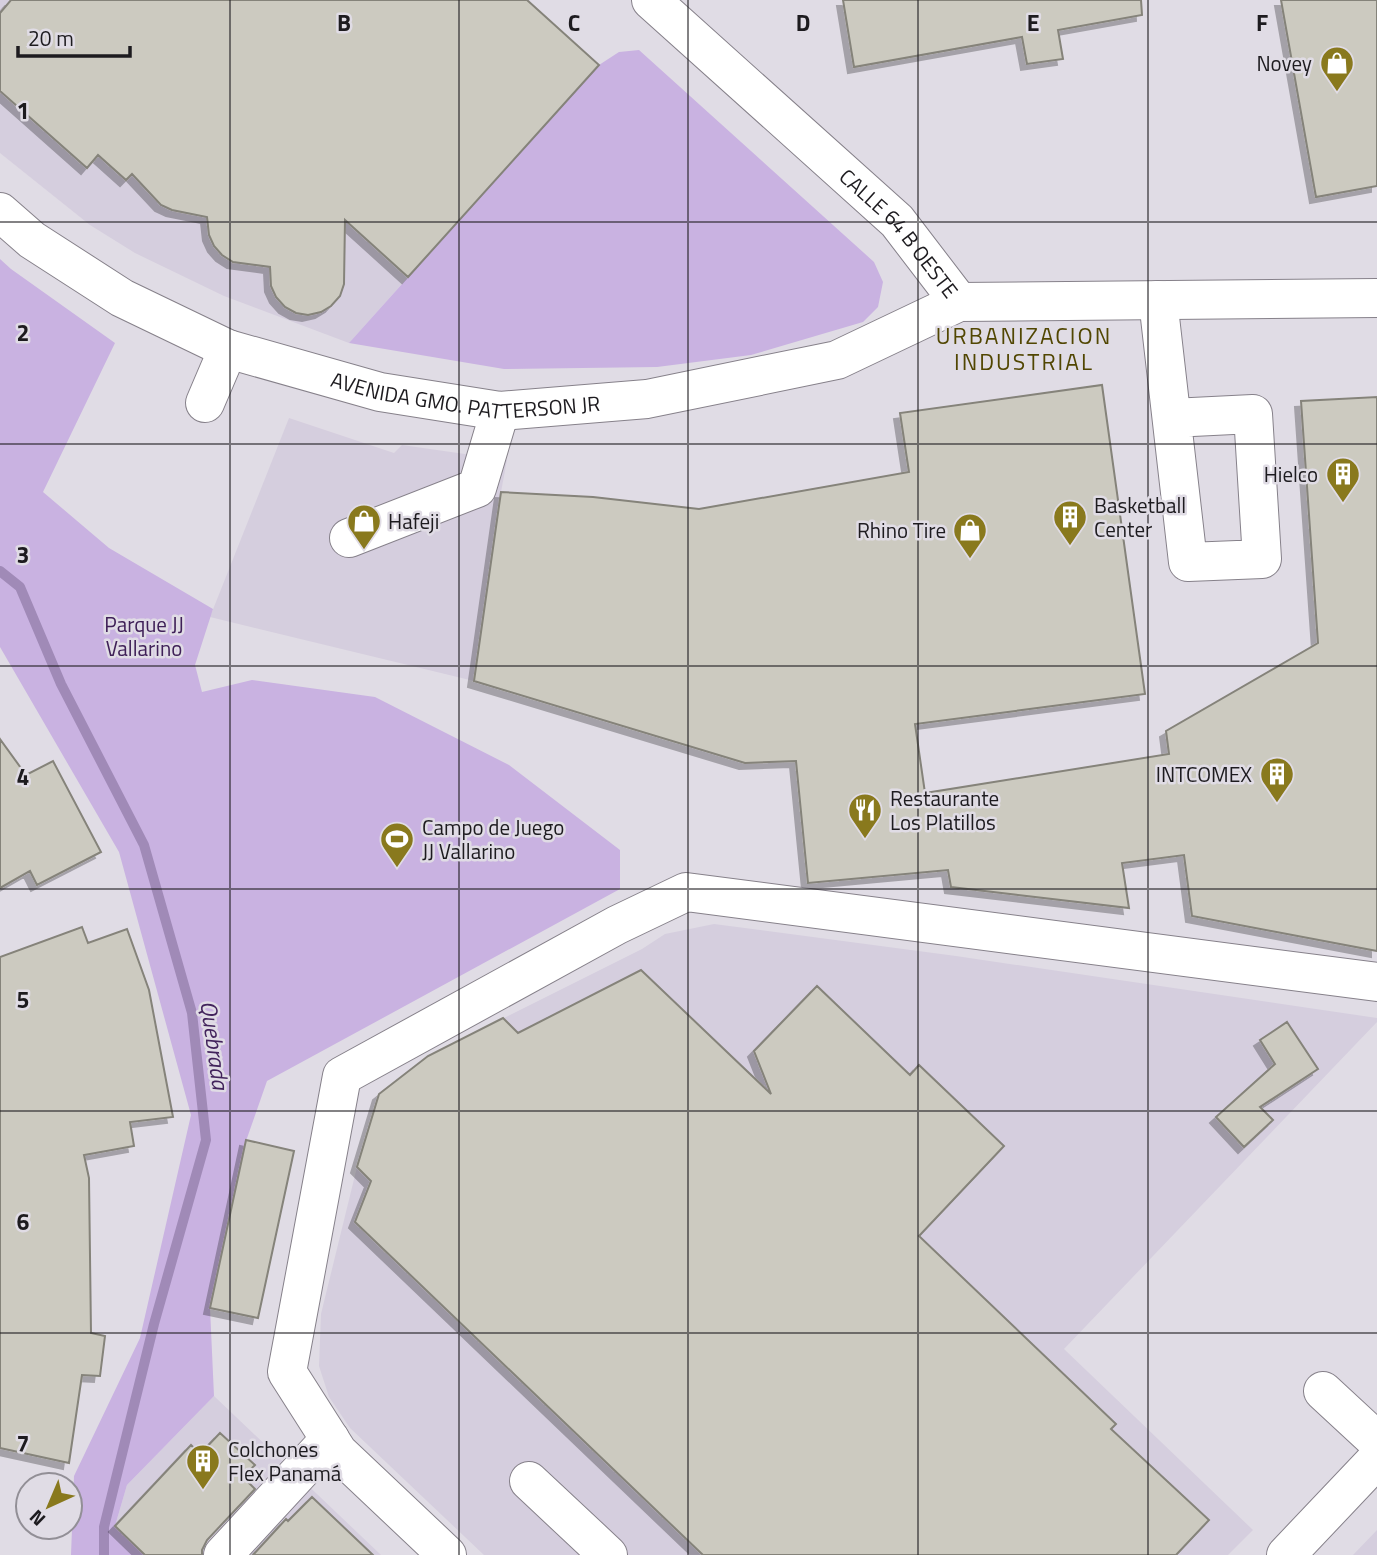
<svg xmlns="http://www.w3.org/2000/svg" width="1377" height="1555" font-family="'Titillium Web',sans-serif">
	<style>
		.built { fill: #d5cede }
		.green { fill: #c9b2e1 }
		.lines { fill: none; stroke-linecap: round; stroke-linejoin: round }
		.stream { stroke: #a08ab7; stroke-width: 10 }
		.building { fill: #cccac0; stroke: #85837a; stroke-width: 2; filter: url(#shadow) }
		.minor-casing { stroke: #86818a; stroke-width: 40 }
		.minor { stroke: #fff; stroke-width: 38 }
		.grid { fill: none; stroke: #1d1b1f; stroke-width: 2; stroke-opacity: 0.55 }
		.labels { text-anchor: middle; dominant-baseline: central; stroke-width: 5; stroke-linejoin: round; paint-order: stroke }
		.poi-label { font-size: 21px; fill: #1d1b1f; stroke: #e0dce5; text-anchor: start }
		.street-label { font-size: 21px; fill: #1d1b1f; stroke: #e0dce5 }
		.park-label { font-size: 21px; fill: #3f2058; stroke: #e0dce5 }
		.neighbourhood-label { font-size: 23px; letter-spacing: 2px; fill: #514602; stroke: #e0dce5 }
		.water-label { font-size: 23px; font-style: italic; fill: #42235c; stroke: #e0dce5 }
		.grid-label { font-size: 23px; text-anchor: middle; font-weight: bold; fill: #1d1b1f; stroke: #e0dce5; stroke-width: 5; stroke-linejoin: round; paint-order: stroke }
	</style>
	<defs>
		<filter id="shadow"><feDropShadow dx="-6" dy="6" stdDeviation="0" flood-color="#0004"/></filter>
	</defs>
	<rect width="100%" height="100%" fill="#e0dce5"/>
	<!-- built -->
	<path class="built" d="M0,0H527L599,65L349,343L224,296L135,253L90,225L0,153Z
		M289,418L394,453L402,445L507,460L501,492L474,681L210,617Z
		M714,924L956,956L1377,1018V1022L1064,1349L1253,1530L1228,1555H484L350,1428L329,1397L319,1366L321,1314L357,1167L379,1094L428,1056L642,949L665,934Z
		M214,1396L381,1555H145L115,1526L127,1485Z
		M1377,1530V1555H1353Z"/>
	<!-- green -->
	<path class="green" d="M639,50L874,262L883,282L878,307L863,322L751,355L657,367L504,369L349,343L599,65L619,52Z
		M0,259L11,269L115,343L43,492L109,548L213,609L195,665L202,692L252,680L375,697L509,765L620,850V889L267,1081L246,1141L210,1308L214,1396L127,1485L115,1526L145,1555H71L74,1476L140,1338L191,1115L119,852L0,647Z"/>
	<g class="lines">
		<!-- stream -->
		<path class="stream" d="M0,571L20,587L61,684L144,845L192,1013L206,1140L154,1324L104,1527V1555"/>
	</g>
	<!-- building -->
	<path class="building" d="M11,0H527L599,65L408,277L345,220L344,284L340,296L331,306L321,312L308,315L296,313L285,307L276,297L271,286L270,267L233,262L222,255L214,246L209,235L207,217L172,210L161,205L132,174L126,180L98,155L87,168L0,91V13Z
		M843,0H1141L1142,15L1058,30L1063,59L1027,64L1022,37L854,67Z
		M1281,0H1377V186L1316,197Z
		M1102,385L1145,694L915,724L925,793L1169,754L1166,731L1318,643L1301,401L1377,397V951L1192,916L1184,855L1122,863L1129,908L951,887L948,870L808,883L796,761L745,763L474,681L501,492L593,497L699,509L909,472L900,413Z
		M0,739L26,775L53,761L101,852L37,885L30,871L0,888Z
		M82,927L88,943L127,929L149,990L173,1117L130,1122L134,1146L84,1155L89,1178L91,1333L105,1336L100,1376L82,1375L69,1463L0,1448V957Z
		M641,970L771,1094L754,1051L817,986L910,1075L919,1065L1004,1146L919,1236L1116,1424L1111,1429L1209,1520L1176,1555H703L355,1222L371,1181L357,1167L379,1094L428,1056L503,1018L518,1033Z
		M1287,1022L1318,1069L1260,1107L1273,1120L1244,1147L1216,1117L1275,1064L1260,1040Z
		M246,1140L294,1151L258,1318L210,1308Z
		M220,1433L255,1465L243,1477L255,1489L207,1540L202,1550V1555H145L115,1526L191,1445L200,1454Z
		M312,1497L373,1555H253L286,1519L288,1521Z"/>
	<g class="lines">
		<!-- minor casing -->
		<g class="minor-casing">
			<g id="minor">
				<path id="s1" d="M651,0L897,221L959,302"/>
				<path id="s2" d="M0,212L32,240L122,298L228,349L380,392L500,411L647,399L837,360L959,302L1377,298"/>
				<path d="M1158,300L1188,562L1262,559L1253,414L1172,418"/>
				<path d="M205,403L228,349"/>
				<path d="M349,538L477,488L500,411"/>
				<path d="M1323,1391L1377,1441"/>
				<path d="M529,1481L608,1555"/>
				<path d="M223,1555L330,1439"/>
				<path d="M447,1555L338,1452L287,1372L342,1076L617,925L686,892L1377,982"/>
				<path d="M1286,1555L1377,1459"/>
			</g>
		</g>
		<!-- minor -->
		<use href="#minor" class="minor"/>
	</g>
	<!-- grid -->
	<path class="grid" d="M230,0V1555M459,0V1555M688,0V1555M918,0V1555M1148,0V1555M0,222H1377M0,444H1377M0,666H1377M0,889H1377M0,1111H1377M0,1333H1377"/>
	<!-- icons -->
	<defs>
		<g id="shop-pin" transform="scale(1.75)"><path d="M0 17L-7.5 6A9.5 9.5 0 1 1 7.5 6Z" fill="#89791d" stroke="#e0dce5"/><path d="M-5-2.5h2.3a2.7 3.5 0 0 1 5.4 0H5L5.5 6h-11ZM-1.5-2.5h3a1.5 2.3 0 0 0-3 0Z" fill="#fff"/></g>
		<g id="building-pin" transform="scale(1.75)"><path d="M0 17L-7.5 6A9.5 9.5 0 1 1 7.5 6Z" fill="#89791d" stroke="#e0dce5"/><path d="M-4-6H4V6H1V3H-1V6H-4ZM-2.5-4.3h1.7v1.8h-1.7ZM.8-4.3h1.7v1.8H.8ZM-2.5-1h1.7V.8h-1.7ZM.8-1h1.7V.8H.8Z" fill="#fff"/></g>
		<g id="restaurant-pin" transform="scale(1.75)"><path d="M0 17L-7.5 6A9.5 9.5 0 1 1 7.5 6Z" fill="#89791d" stroke="#e0dce5"/><path d="M-5-6h1v4h1v-4h1v4h1v-4h1v5L-1.5 .5V6h-2V.5L-5-1ZM5-6V6H3V1.5H1.5Q1.5-4 5-6Z" fill="#fff"/></g>
		<g id="stadium-pin" transform="scale(1.75)"><path d="M0 17L-7.5 6A9.5 9.5 0 1 1 7.5 6Z" fill="#89791d" stroke="#e0dce5"/><path d="M0-5a6.5 5 0 1 0 0 10a6.5 5 0 1 0 0-10ZM-3.5-1.8h7v3.6h-7Z" fill="#fff"/></g>
	</defs>
	<g fill-rule="evenodd">
		<use href="#shop-pin" x="1337" y="63"/>
		<use href="#building-pin" x="1343" y="474"/>
		<use href="#building-pin" x="1070" y="517"/>
		<use href="#shop-pin" x="364" y="521"/>
		<use href="#shop-pin" x="970" y="530"/>
		<use href="#building-pin" x="1277" y="774"/>
		<use href="#restaurant-pin" x="865" y="810"/>
		<use href="#stadium-pin" x="397" y="839"/>
		<use href="#building-pin" x="203" y="1461"/>
	</g>
	<g class="labels">
		<!-- poi labels -->
		<g class="poi-label">
			<text x="1312" y="63" text-anchor="end">Novey</text>
			<text x="1318" y="474" text-anchor="end">Hielco</text>
			<text x="1094" y="505">Basketball<tspan x="1094" dy="24">Center</tspan></text>
			<text x="388" y="521">Hafeji</text>
			<text x="946" y="530" text-anchor="end">Rhino Tire</text>
			<text x="1252" y="774" text-anchor="end">INTCOMEX</text>
			<text x="890" y="798">Restaurante<tspan x="890" dy="24">Los Platillos</tspan></text>
			<text x="422" y="827">Campo de Juego<tspan x="422" dy="24">JJ Vallarino</tspan></text>
			<text x="228" y="1449">Colchones<tspan x="228" dy="24">Flex Panamá</tspan></text>
		</g>
		<!-- street labels -->
		<g class="street-label">
			<text stroke="none"><textPath href="#s1" startOffset="341">CALLE 64 B OESTE</textPath></text>
			<text stroke="none"><textPath href="#s2" startOffset="511">AVENIDA GMO. PATTERSON JR</textPath></text>
		</g>
		<!-- park labels -->
		<g class="park-label">
			<text x="144" y="624">Parque JJ<tspan x="144" dy="24">Vallarino</tspan></text>
		</g>
		<!-- neighbourhood labels -->
		<g class="neighbourhood-label">
			<text x="1024" y="335">URBANIZACION<tspan x="1024" dy="26">INDUSTRIAL</tspan></text>
		</g>
		<!-- water labels -->
		<g class="water-label">
			<text transform="translate(215 1045) rotate(82)">Quebrada</text>
		</g>
	</g>
	<g class="grid-label">
		<text x="344" y="31">B</text>
		<text x="574" y="31">C</text>
		<text x="803" y="31">D</text>
		<text x="1033" y="31">E</text>
		<text x="1262" y="31">F</text>
		<text x="23" y="119">1</text>
		<text x="23" y="341">2</text>
		<text x="23" y="563">3</text>
		<text x="23" y="785">4</text>
		<text x="23" y="1008">5</text>
		<text x="23" y="1230">6</text>
		<text x="23" y="1452">7</text>
	</g>
	<!-- north arrow -->
	<g transform="translate(49 1506) rotate(224)"><circle r="33" fill="#e0dce5" stroke="#928f96" stroke-width="2"/>
	<path d="M0-5L12 26L0 18L-12 26Z" fill="#89791d"/>
	<text y="-10" font-size="19" font-weight="bold" text-anchor="middle" fill="#1d1b1f">N</text>
	</g>
	<!-- scale -->
	<path d="M18 46v10h112v-10" fill="none" stroke="#1d1b1f" stroke-width="3.5"/>
	<text x="28" y="46" font-size="21" fill="#1d1b1f" stroke="#e0dce5" stroke-width="5" paint-order="stroke">20 m</text>
</svg>
